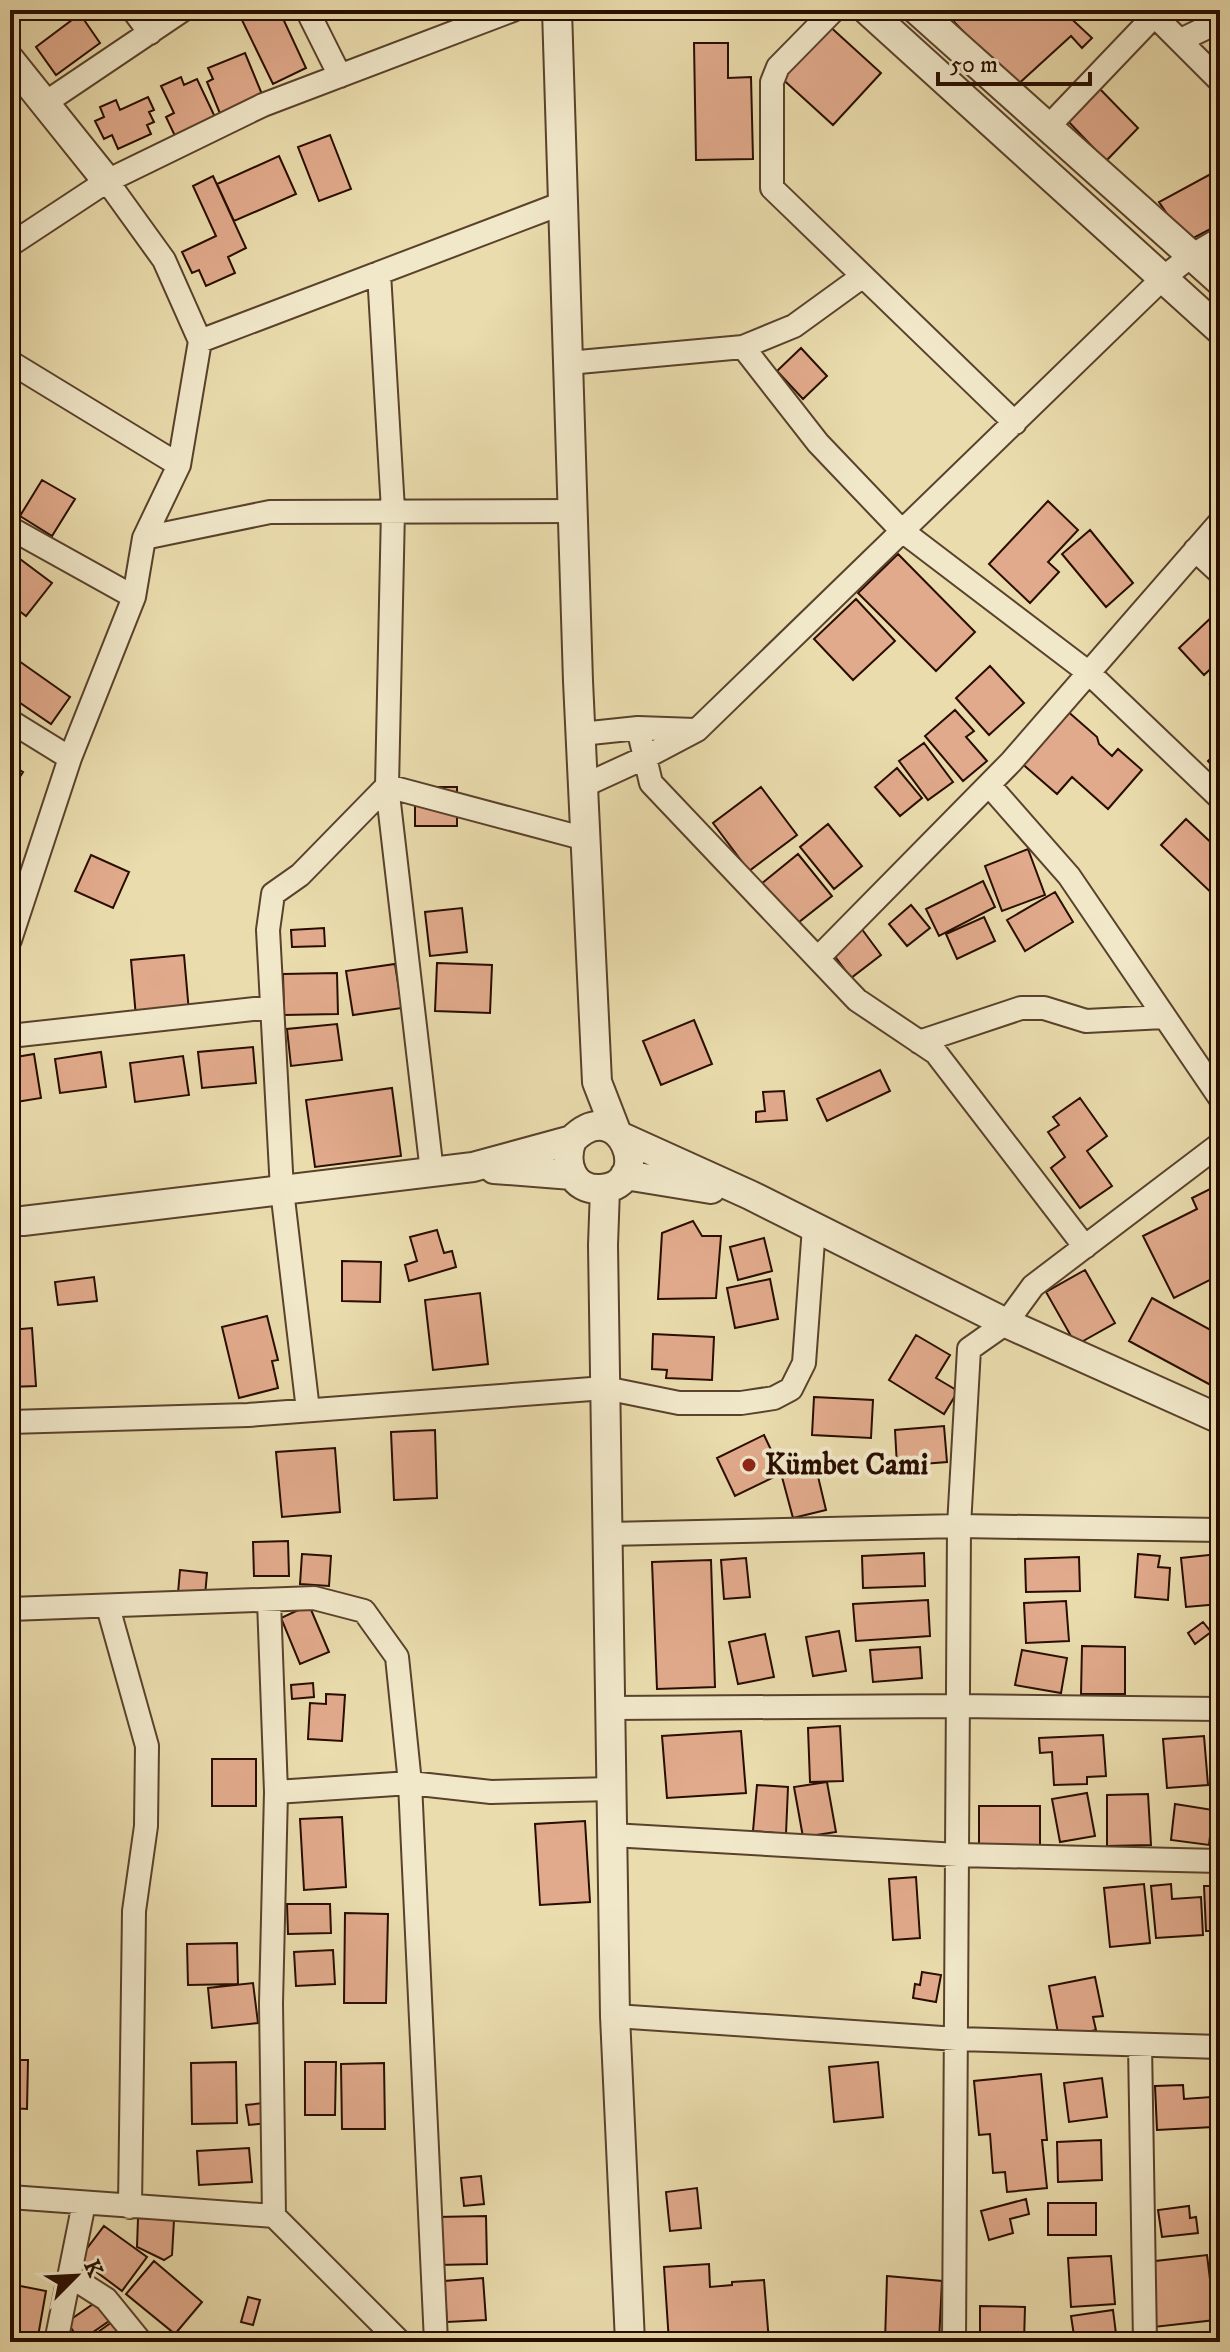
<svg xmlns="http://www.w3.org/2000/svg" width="1230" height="2352" font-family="'IM FELL DW Pica',serif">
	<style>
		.building { fill: #e1aa8c; stroke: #290d00; stroke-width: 2 }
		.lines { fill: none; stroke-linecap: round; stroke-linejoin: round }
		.minor-casing { stroke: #59412b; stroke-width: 26 }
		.tertiary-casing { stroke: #59412b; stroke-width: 32 }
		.minor { stroke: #f1e8ca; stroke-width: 22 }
		.tertiary { stroke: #f1e8ca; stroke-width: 28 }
		.poi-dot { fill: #8f2418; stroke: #f1e8ca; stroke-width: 3 }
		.labels { text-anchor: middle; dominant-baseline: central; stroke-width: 8; stroke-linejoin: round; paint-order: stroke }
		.poi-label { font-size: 30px; font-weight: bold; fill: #290d00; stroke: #f1e8ca; text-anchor: start }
	</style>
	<rect width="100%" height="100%" fill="#eadcad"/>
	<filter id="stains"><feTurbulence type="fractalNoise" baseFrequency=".0025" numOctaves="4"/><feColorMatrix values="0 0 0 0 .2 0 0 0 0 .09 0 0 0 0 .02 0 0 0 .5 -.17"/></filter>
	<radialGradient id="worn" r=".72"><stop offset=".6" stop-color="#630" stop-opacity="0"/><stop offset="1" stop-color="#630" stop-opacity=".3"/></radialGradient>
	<!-- building -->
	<path class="building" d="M253,10H279L306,68L273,84L240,16Z
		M576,10H613L576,14Z
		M943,10H1062L1092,38L1082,48L1071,36L1015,87Z
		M80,14L100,43L56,75L36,47Z
		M826,23L881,73L833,125L778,75Z
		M694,43H728V78L751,77L753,159L696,160Z
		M245,53L264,99L221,116L207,82L213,79L208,68Z
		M181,77L184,85L197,79L215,117L175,136L166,117L174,113L161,86Z
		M1097,86L1138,128L1106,161L1065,118Z
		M148,97L154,110L149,112L154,122L147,125L151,134L118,149L112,135L104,139L95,121L104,117L100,107L116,100L120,110Z
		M330,135L351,189L319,201L298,147Z
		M279,156L296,194L234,221L217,184Z
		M1220,169V224L1186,242L1159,202Z
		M213,176L246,248L228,257L235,273L206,286L199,270L192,273L182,252L216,236L193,186Z
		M801,348L827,376L803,399L777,371Z
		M42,480L75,499L52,536L20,516Z
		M1048,501L1078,530L1048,562L1059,572L1030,603L989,564Z
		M1220,528V557L1205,544Z
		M1090,530L1133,583L1106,607L1062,554Z
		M898,554L975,632L936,671L858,593Z
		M20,559L52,583L26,616L10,604V573Z
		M856,599L895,641L853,680L814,639Z
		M1216,613L1220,618V660L1204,675L1179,648Z
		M19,661L70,697L51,724L10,696V674Z
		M990,666L1024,703L989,735L956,698Z
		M1220,674V695L1210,684Z
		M1065,709L1097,737L1099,744L1112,756L1118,749L1142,770L1108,809L1072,777L1057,794L1019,761Z
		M955,710L974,731L966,737L987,761L963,781L925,736Z
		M924,743L953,782L928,800L899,761Z
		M1220,749V774L1208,761Z
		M10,764L23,772L10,792Z
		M897,768L922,798L900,816L875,787Z
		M415,787H457V826H415Z
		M761,787L797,835L749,871L713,823Z
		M1186,819L1220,851V901L1161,845Z
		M828,824L862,866L834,889L800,847Z
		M1028,849L1045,895L1002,911L985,866Z
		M798,854L832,896L794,926L761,884Z
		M91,855L129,872L113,908L75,891Z
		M983,881L995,907L939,936L926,909Z
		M1055,892L1073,922L1025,951L1007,920Z
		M911,905L930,928L907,946L889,924Z
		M462,908L467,952L430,956L425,912Z
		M984,917L995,941L957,959L946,934Z
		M324,928L325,946L292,947L291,930Z
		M861,928L881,955L851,978L831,951Z
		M184,955L189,1012L136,1017L131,960Z
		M437,963L492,965L490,1013L435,1011Z
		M395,964L402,1008L353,1015L346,971Z
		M337,973L338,1014L284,1015L283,974Z
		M694,1020L712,1064L661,1085L643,1041Z
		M337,1024L342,1060L291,1066L287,1029Z
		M253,1047L256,1083L202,1088L198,1052Z
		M101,1052L106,1087L60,1093L55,1059Z
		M34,1054L41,1098L10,1103V1058Z
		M183,1056L189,1095L135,1102L130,1063Z
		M880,1070L890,1091L827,1121L817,1099Z
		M392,1088L401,1156L315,1167L306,1100Z
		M784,1091L787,1120L756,1122V1112L765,1111L763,1092Z
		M1080,1098L1107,1136L1087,1151L1112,1186L1080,1208L1051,1168L1065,1157L1048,1132L1059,1125L1053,1117Z
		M1214,1187L1220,1199V1275L1174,1298L1143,1236L1197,1209L1192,1198Z
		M693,1221L702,1236H721L716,1298L658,1299L662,1233Z
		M437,1230L444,1253L452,1251L456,1267L409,1281L405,1265L417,1261L410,1237Z
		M764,1238L772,1271L738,1280L730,1247Z
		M342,1261L381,1262L380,1302L342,1301Z
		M1085,1270L1115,1323L1076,1345L1046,1292Z
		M94,1277L97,1301L58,1305L55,1282Z
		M770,1279L778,1319L735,1328L727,1288Z
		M480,1293L488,1364L433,1370L425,1300Z
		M1152,1298L1220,1335V1390L1129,1341Z
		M267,1316L278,1360L272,1361L278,1388L239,1398L222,1327Z
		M32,1328L36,1386L10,1387V1330Z
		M653,1334L714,1337L712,1380L666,1378L667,1370L652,1369Z
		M916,1335L950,1355L936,1378L958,1391L944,1414L889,1380Z
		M814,1397L873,1400L871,1438L812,1435Z
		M944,1426L947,1462L897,1466L895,1430Z
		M435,1430L437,1498L394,1500L391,1432Z
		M764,1435L782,1473L735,1496L717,1458Z
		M335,1448L340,1512L282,1517L276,1452Z
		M816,1468L826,1510L793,1518L782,1477Z
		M10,1530H17V1579L10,1578Z
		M288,1541L289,1576H254L253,1542Z
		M924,1553L925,1586L863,1588L862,1556Z
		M302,1554L331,1556L329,1586L300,1584Z
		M1138,1554L1160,1556L1158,1567L1170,1568L1168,1600L1135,1597Z
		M1218,1554V1558H1220V1604L1186,1607L1181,1558Z
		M1079,1557L1080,1591L1026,1592L1025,1559Z
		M746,1558L750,1597L724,1599L721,1560Z
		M711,1560L715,1687L657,1689L652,1562Z
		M180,1570L207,1573L205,1596L178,1593Z
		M928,1600L930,1636L856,1641L853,1604Z
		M1066,1601L1069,1641L1026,1643L1024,1603Z
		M309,1605L329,1652L300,1664L281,1618Z
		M1203,1622L1211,1632L1195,1644L1188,1633Z
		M839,1631L846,1671L813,1676L806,1637Z
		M765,1634L774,1677L738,1684L729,1642Z
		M1082,1646L1125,1647V1694H1081Z
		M920,1647L922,1678L873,1682L870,1650Z
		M1022,1650L1067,1658L1061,1693L1015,1685Z
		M313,1683L314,1697L292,1699L291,1685Z
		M326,1694L345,1695L342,1741L308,1739L310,1703L326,1704Z
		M840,1726L843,1781L810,1782L808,1728Z
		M741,1731L746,1793L667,1798L662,1736Z
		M1220,1732V1782L1215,1783L1214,1733Z
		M1103,1735L1106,1776L1087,1777V1784L1054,1785L1052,1752L1040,1753L1039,1738Z
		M1204,1736L1208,1785L1167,1788L1163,1739Z
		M212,1759H256V1806H212Z
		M827,1782L836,1832L803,1837L794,1787Z
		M757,1785L788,1787L786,1834L753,1831Z
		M1087,1793L1095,1836L1060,1842L1052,1799Z
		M1148,1794L1151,1845L1107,1846V1795Z
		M1175,1804L1213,1810L1209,1845L1171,1840Z
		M979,1806H1040V1846H979Z
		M342,1817L346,1887L304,1890L300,1819Z
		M585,1821L590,1902L540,1905L535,1824Z
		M916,1877L920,1938L893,1940L889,1879Z
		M1144,1884L1150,1943L1110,1947L1104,1888Z
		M1171,1884L1172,1899L1201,1897L1203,1935L1156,1938L1151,1886Z
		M1204,1886H1220V1931H1206Z
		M287,1904H330L331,1933L288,1934Z
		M345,1913L388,1914L386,2003H344Z
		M237,1943L238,1984L188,1985L187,1944Z
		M333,1950L335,1984L296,1986L294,1952Z
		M922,1972L941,1975L936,2002L913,1998L915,1984L920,1985Z
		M1095,1977L1103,2016L1093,2017L1096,2030L1059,2038L1049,1986Z
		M253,1983L258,2023L212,2028L208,1988Z
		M1220,1987V2027H1213V1988Z
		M10,2060H28L27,2109L10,2108Z
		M236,2062L237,2123L192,2124L191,2063Z
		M305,2062H336L335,2115H305Z
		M878,2062L883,2117L834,2122L829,2067Z
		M384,2063L385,2129H342L341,2064Z
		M1041,2074L1047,2140H1042L1047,2188L1007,2192L1005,2172L993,2173L990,2134L979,2135L974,2081Z
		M1102,2078L1107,2117L1069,2122L1064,2083Z
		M1183,2085L1184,2099L1211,2097L1213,2127L1157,2130L1155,2086Z
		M264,2103L267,2123L249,2125L246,2105Z
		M1101,2140L1102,2180L1058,2182L1057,2142Z
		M249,2148L252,2182L199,2185L197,2151Z
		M481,2176L484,2204L464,2206L461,2178Z
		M697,2188L701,2228L670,2231L666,2192Z
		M1026,2199L1029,2214L1010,2219L1013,2233L989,2240L981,2211Z
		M1048,2203H1096V2235H1048Z
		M1189,2206L1190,2218L1196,2217L1198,2233L1162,2237L1158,2210Z
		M486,2216L487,2264L437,2265L436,2217Z
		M138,2218L174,2220L172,2255L164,2260L137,2247Z
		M104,2226L147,2257L122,2291L79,2259Z
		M1207,2255L1215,2320L1154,2327L1147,2262Z
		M1111,2256L1115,2304L1071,2307L1068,2258Z
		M154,2261L202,2302L175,2334L126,2294Z
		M709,2264L710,2287L732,2285V2282L764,2280L769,2342H669L664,2267Z
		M887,2276L942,2281L939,2342H885Z
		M483,2278L486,2320L447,2322L444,2281Z
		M10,2284L46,2291L37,2342L10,2337Z
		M248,2297L260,2300L253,2325L241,2322Z
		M99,2300L112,2319L80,2341L67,2322Z
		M980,2306L1025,2307L1024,2342H980Z
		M1113,2310L1117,2342H1075L1071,2316Z
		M116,2319L125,2330L108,2342H89L87,2340Z
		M125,2330L133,2342H108Z"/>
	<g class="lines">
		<!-- minor casing -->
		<g class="minor-casing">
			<path id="minor" d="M133,10L150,33
				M307,10L340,76
				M834,10L778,67L772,82V188L1015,423
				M1149,10L1220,81
				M1181,40L1220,21
				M45,103L183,10
				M1048,127L1155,15
				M10,245L107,181L263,105L513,10
				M379,273L393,510L387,786L432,1172
				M200,341L563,203
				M743,347L818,443L901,530L1089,673L1220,798
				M10,362L179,465
				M568,363L743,347L794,326L863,276
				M10,528L134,597
				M144,538L270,512L573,511
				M1195,550L1220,573
				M10,721L70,758
				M638,728L651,783L857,1000L936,1053L1085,1247
				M581,734L638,728L695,730
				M989,785L1069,876L1220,1098
				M583,786L644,758L697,730L1163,278L1191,256L1220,239
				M10,940L70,758L134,597L144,538L179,465L200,341L164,260L107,181
				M818,958L1011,762L1220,522
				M10,1036L272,1007
				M919,1042L1021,1008H1044L1086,1021L1164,1017
				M308,1410L282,1190L268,930L273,894L300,875L387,786L586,839
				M10,1422L248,1415L605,1388L679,1403H741L774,1398L791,1389L804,1363L814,1227
				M608,1534L959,1526L1220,1530
				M269,1601L276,1792L271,2003L274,2216
				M108,1607L147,1746L146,1826L134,1911L130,2207
				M10,1609L314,1598L364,1611L397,1657L410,1783L436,2342
				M610,1708L958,1706L1220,1709
				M276,1792L410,1783L491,1792L612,1789
				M612,1835L958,1855L1220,1861
				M615,2016L957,2039L1220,2047
				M1140,2045L1145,2342
				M10,2197L274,2216L400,2342
				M70,2276L106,2299L141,2342
				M56,2342L84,2203
				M954,2342L959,1526L969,1349L1006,1323L1033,1286L1220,1144"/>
		</g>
		<!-- tertiary casing -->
		<g class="tertiary-casing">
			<path id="tertiary" d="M557,10L578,681L597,1082L616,1131
				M867,10L1220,330
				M917,10L1220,281
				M10,60L107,181
				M624,1138L750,1195L1006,1323L1220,1419
				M494,1169L572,1175
				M625,1175L711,1189
				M605,1189L603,1245L615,2016L630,2342
				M10,1221H23L473,1167L572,1140C620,1091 657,1185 601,1189C572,1191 563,1163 572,1140"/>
		</g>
		<!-- minor -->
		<use href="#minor" class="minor"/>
		<!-- tertiary -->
		<use href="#tertiary" class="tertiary"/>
	</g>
	<!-- markers -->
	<circle class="poi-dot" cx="749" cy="1465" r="8"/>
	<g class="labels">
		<!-- poi labels -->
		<g class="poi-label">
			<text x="765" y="1465">Kümbet Cami</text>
		</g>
	</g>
	<!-- margin -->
	<rect width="1230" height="2352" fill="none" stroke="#eadcad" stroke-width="40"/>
	<rect x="12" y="12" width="1206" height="2328" fill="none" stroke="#290d00" stroke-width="4"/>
	<rect x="20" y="20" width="1190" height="2312" fill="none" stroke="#290d00" stroke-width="2"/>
	<!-- north arrow -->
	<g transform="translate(76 2276) rotate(66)" stroke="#f1e8ca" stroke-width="6" paint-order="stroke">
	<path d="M0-6L14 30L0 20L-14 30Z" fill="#290d00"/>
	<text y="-12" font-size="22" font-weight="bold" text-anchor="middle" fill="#290d00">K</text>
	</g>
	<!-- scale -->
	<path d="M938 72v12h152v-12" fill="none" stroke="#290d00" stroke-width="4"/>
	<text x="950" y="72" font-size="24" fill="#290d00" stroke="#f1e8ca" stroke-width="6" paint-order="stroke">50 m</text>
	<rect width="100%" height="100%" filter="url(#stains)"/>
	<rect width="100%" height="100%" fill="url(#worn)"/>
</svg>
